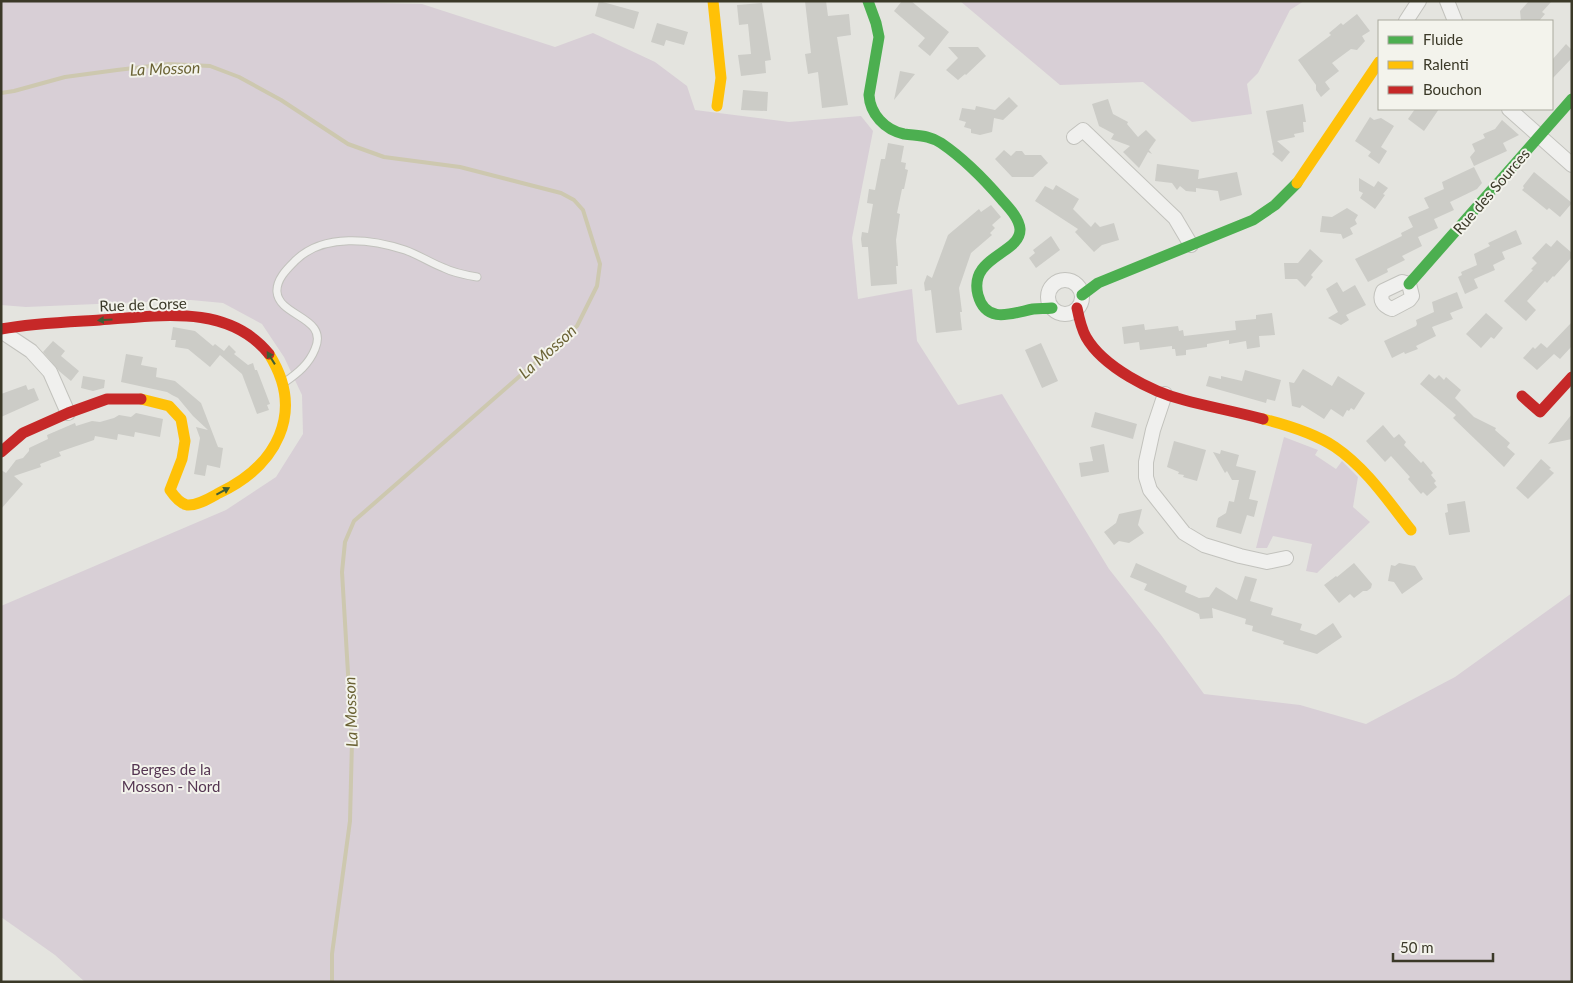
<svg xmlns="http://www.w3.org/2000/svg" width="1573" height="983" font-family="Lato,sans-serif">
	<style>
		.green { fill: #d8cfd6 }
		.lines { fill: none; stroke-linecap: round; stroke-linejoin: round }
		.stream { stroke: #cdc8af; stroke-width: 4 }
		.building { fill: #ccccc7 }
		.lane-casing { stroke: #c2c2bd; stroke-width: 9 }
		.street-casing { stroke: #c2c2bd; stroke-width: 16 }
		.lane { stroke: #f0f0ee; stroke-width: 7 }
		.street { stroke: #f0f0ee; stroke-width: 14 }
		.fast { stroke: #4caf50; stroke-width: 11 }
		.slow { stroke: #ffc107; stroke-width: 11 }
		.jam { stroke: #c62828; stroke-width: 11 }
		.oneway { fill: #405c34 }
		.labels { text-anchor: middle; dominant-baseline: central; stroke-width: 4; stroke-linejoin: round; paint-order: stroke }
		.street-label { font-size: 15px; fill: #3b3928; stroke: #f3f3ec }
		.park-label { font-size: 15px; fill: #553652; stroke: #f3f3ec }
		.water-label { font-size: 16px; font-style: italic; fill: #6b6335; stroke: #f3f3ec }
	</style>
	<rect width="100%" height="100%" fill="#e4e4df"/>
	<!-- green -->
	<path class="green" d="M1,1H291L422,4L555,47L593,33L655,62L687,86L695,110L789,122L861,116L873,131L852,238L858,299L912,289L917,341L958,405L1002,394L1109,569L1161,635L1204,694L1300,705L1366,724L1455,677L1572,593V982H85L55,955L1,917V606L226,510L276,477L303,434L302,395L284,357L262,324L223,303L191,300L26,307L1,305Z
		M960,1H1304L1290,10L1258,73L1247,84L1252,114L1192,122L1143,82L1060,85Z
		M1284,437L1318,450L1315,455L1336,469L1342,461L1358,477L1353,507L1370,522L1317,573L1306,571L1312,544L1273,536L1267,548H1256Z"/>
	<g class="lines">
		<!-- stream -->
		<path class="stream" d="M1,93L14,91L65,77L117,70L168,64L210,66L239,77L281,100L348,144L384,157L460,167L561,193L574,200L583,210L600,264L597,286L577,326L354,521L345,542L342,572L352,741L350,821L332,954V982"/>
	</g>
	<!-- building -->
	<path class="building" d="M599,1L639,12L634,29L595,16Z
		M805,1H826L828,16L849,14L851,35L837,37L848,105L822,108L818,72L808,74L805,54L811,53Z
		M902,1H911L949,32L930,56L918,46L925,38L894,11Z
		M1529,1H1552L1542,12L1545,14L1539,21H1521L1520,11Z
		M762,3L771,60L765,61L766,73L741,76L738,55L751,54L748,24L739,25L737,5Z
		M1357,14L1370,31L1362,36L1365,41L1357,50L1351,49L1332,63L1339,71L1325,82L1330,89L1321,97L1316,90V85L1298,60L1331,35L1329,33L1341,23L1343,25Z
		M657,23L688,32L684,45L666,40L664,46L651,42Z
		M1566,44L1572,50V58L1552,79V60Z
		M948,47H978L986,56L966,75L965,74L958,80L946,70L958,58Z
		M900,71L915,74L894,100Z
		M743,90L768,92L767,111L741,110Z
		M1009,97L1018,106L1003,120L994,118L992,132L980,135L971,133V129L964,127L966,122L959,120L962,108L975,110L976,106L995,110Z
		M1108,99L1113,114L1128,122L1127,124L1138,137L1146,130L1156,140L1149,150L1152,154L1148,152L1139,168L1123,152L1130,146L1111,139L1114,134L1099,126L1092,104Z
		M1303,104L1306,122H1303L1304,132L1294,134L1295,137L1277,141L1290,152L1282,162L1272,154L1274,152L1266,111Z
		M1415,109H1439L1424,131L1408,119Z
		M1370,117L1374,120L1381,118L1394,126L1381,147L1387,151L1379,164L1368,156L1371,152L1355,141Z
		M1502,120L1519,135L1503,143L1507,151L1474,166L1470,157L1475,151L1472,144L1485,138L1483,134L1495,129Z
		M888,143L904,146L901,162L906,163L905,169L908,170L904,189H902L897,213L900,214L896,240L898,266H896L897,284L871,286L868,247H862L861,239L862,232L868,233L873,204L867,203L869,189L875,190L881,159H885Z
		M1004,150L1011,156L1016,151H1022L1025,155H1041L1048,163L1033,177H1012L995,159Z
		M1157,164L1199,170L1198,179L1237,172L1242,195L1220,201L1218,191L1196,188V192L1186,191L1180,186L1177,190L1172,183L1155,181Z
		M1474,167L1482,183L1477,189L1450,202L1454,210L1434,219L1438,228L1418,237L1422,246L1402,256L1405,260L1387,269L1388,272L1368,282L1355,259L1402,236L1401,233L1413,227L1408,217L1429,208L1424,198L1444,189L1442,182Z
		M1534,172L1572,203L1560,217L1549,208L1547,210L1522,190L1524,188L1523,186Z
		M1359,178L1374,187L1378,181L1388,188L1383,194L1385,195L1375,209L1360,198L1363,193L1359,191Z
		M1056,185L1079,199L1073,209L1091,227L1095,222L1100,227L1114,223L1119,240L1102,245L1094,252L1075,232L1078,229L1035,201L1045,186L1053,190Z
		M991,205L1001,217L992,225L995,228L990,233L992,235L971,253L959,288L962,312H960L962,330L936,333L931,290L925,291L924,283L927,275L932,278L948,235L979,209L981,212Z
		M1347,208L1358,215L1355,220L1357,224L1350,228L1353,234L1343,239L1341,234L1320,232L1322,216L1332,217Z
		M1516,230L1522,244L1502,252L1505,259L1493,265L1495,270L1474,279L1478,288L1465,294L1458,277L1462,275L1461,272L1477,265L1474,254L1490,246L1488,243Z
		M1051,236L1060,250L1036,268L1029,258L1035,253L1033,250Z
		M1557,240L1572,253V257L1554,277L1553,276L1547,283L1545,281L1527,301L1536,310L1526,321L1504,301L1533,270L1531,269L1537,263L1532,258L1546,243L1551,247Z
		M1310,249L1323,261L1311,275L1313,277L1305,287L1297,279H1285L1284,263H1298Z
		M1337,282L1343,292L1355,285L1366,305L1346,315L1349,320L1341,325L1328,318L1338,312L1326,289Z
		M1457,292L1463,308L1450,313L1453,319L1432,327L1436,336L1416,346L1418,349L1405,354L1404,352L1392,358L1384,341L1416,326L1417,324L1416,320L1434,312L1432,302Z
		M1272,313L1275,335L1259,336L1260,347L1247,349L1246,341L1229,344V340L1207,344V347L1186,350V355L1176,356L1175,349H1172V346L1140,350L1139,342L1124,344L1122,327L1144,324L1145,330L1178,326L1179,331L1183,330L1184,336L1236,330L1235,321L1256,319V315Z
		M1486,313L1503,328L1494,339L1491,337L1481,348L1466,334Z
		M1572,322V346L1560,359L1554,354L1537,370L1523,358L1533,347L1535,349L1541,343L1547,348Z
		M173,327L195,331L213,346L215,344L224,351L229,345L236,352L234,354L248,365L253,363L255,370H257L270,404L267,405L269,410L257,414L242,374L220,355L210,367L188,349L175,347L176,340H171Z
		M53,341L65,351L61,356L79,371L71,381L59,371L43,352Z
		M1041,343L1058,381L1042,388L1025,350Z
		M126,354L143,357L141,365L157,368L156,377L175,381L201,403L218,447L223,448L220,468L207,465L205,476L194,474L200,438L196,427L208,430L193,416L178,398L172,395L167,392L121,382Z
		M1303,369L1332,386L1338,376L1365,393L1354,410L1351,408L1349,411L1347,410L1343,417L1331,409L1324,419L1302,405L1300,408L1292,406L1289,382L1294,383Z
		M1245,370L1281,380L1275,401L1267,399L1266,403L1206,386L1209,376L1221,379V376L1242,381Z
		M1429,374L1435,379L1439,375L1444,380L1446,377L1461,390L1455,398L1474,417L1496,428L1495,430L1510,443L1507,447L1515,454L1504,467L1453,418L1456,415L1420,384Z
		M83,376L105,380L104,388L93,391L81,388Z
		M26,385L28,390L34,388L39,400L1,417V394Z
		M1095,412L1137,424L1133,439L1091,427Z
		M136,413L163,419L160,437L135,432L134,437L118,434L117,440L95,436L94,440L59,452L61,456L40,464L41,467L14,476L23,484L1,509V470L6,473L16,460L23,458L29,451V448L48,439L47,435L75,423L76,426L92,421L100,422L114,418L119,415L131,417Z
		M1572,414V439L1548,444Z
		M1383,425L1394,438L1399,434L1406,442L1404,445L1421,463L1423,461L1433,473L1431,475L1436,481L1434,483L1437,487L1427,496L1423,492L1421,494L1408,479L1410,477L1391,456L1385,462L1366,441Z
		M1174,441L1206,450L1197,481L1183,477L1184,475L1178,474L1179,472L1167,467Z
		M1104,444L1109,472L1081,477L1079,463L1093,461L1090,447Z
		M1221,450L1239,455L1236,466L1256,471L1249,499L1258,501L1254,517L1247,515L1241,534L1216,527L1218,518L1226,513L1229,501L1234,502L1239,480H1232L1227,471L1225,473L1213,452L1220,454Z
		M1541,459L1551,468L1549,469L1554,473L1528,499L1516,488Z
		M1465,501L1470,532L1449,535L1445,513L1448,512L1447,504Z
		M1142,509L1138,525L1144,533L1129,543L1119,541L1114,545L1104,532L1116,523L1119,514Z
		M1136,563L1187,586L1185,592L1199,598L1209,597L1216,587L1237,600L1245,576L1257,579L1250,601L1273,608L1271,615L1302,624L1300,630L1316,635L1333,623L1342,637L1317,654L1283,644L1284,641L1252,631L1253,626L1245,624L1246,619L1212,608L1213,618L1200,619L1199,614L1144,590L1147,584L1130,577Z
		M1354,563L1372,584L1371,588L1367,591H1363L1354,598L1350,594L1339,603L1324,585L1336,576L1337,577Z
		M1399,563L1415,566L1423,579L1402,594L1394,582L1388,581L1391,565L1395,566Z"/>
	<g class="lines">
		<!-- lane casing -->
		<g class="lane-casing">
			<path id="lane" d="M285,382C298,373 309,364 315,349C329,317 279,317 277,292C276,279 288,268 296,260C324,233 372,239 405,250C419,255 431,263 444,268C454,273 465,275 477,277"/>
		</g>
		<!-- street casing -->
		<g class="street-casing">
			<path id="street" d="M1447,1L1455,21
				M1406,21L1419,1
				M1509,109L1572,165
				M1074,137L1083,130L1175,218L1191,245
				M1048 297a17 17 0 1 1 34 0a17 17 0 1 1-34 0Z
				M1402,282L1409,284L1412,296L1409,300L1392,309C1383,306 1379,300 1383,291Z
				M1,331L31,351L50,372L68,413
				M1165,394L1153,430L1146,462V477L1150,490L1184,533L1204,545L1240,556L1267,562L1286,558"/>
		</g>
		<!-- lane -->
		<use href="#lane" class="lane"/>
		<!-- street -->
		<use href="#street" class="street"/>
		<!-- fast -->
		<path class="fast" d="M868,1L876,23L879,37L869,95C870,114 885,130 904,134C918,136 929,135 941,143C963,158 984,179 1002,200C1009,208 1019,218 1020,229C1021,254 968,256 978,295C986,325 1013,313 1033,309C1039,308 1046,309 1052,308
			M1409,284L1572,99
			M1082,295L1098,283L1253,220L1275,205L1297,183"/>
		<!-- slow -->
		<path class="slow" d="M713,1L721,78L717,106
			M1297,183L1379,62
			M141,399L169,406L181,419L185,441L182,459L170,490C174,496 179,503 187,505C197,506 210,498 219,493C276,466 306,413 269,354
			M1263,419C1287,425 1314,433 1335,447C1366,468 1388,501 1411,530"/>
		<!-- jam -->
		<path class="jam" d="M1077,308C1079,318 1081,328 1086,337C1103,367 1152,392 1184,400C1210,407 1237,412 1263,419
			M1,329C34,323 67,322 100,320C158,316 228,303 269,354
			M1522,396L1540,412L1572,377
			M1,452L23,433L68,413L107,399H141"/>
	</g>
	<!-- one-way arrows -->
	<defs><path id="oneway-solid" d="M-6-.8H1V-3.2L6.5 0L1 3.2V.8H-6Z" transform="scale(1.25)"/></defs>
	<g class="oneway">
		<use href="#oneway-solid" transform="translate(105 320) rotate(176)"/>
		<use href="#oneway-solid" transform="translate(271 358) rotate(-122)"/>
		<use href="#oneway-solid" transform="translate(223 491) rotate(-28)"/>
	</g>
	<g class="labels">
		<!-- street labels -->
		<g class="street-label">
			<text transform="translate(1491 191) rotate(-49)">Rue des Sources</text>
			<text transform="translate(143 304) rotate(-2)">Rue de Corse</text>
		</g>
		<!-- park labels -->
		<g class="park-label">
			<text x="171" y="769">Berges de la<tspan x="171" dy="17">Mosson - Nord</tspan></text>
		</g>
		<!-- water labels -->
		<g class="water-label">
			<text transform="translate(165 68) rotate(-2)">La Mosson</text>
			<text transform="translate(547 351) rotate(-42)">La Mosson</text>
			<text transform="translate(350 712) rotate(-92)">La Mosson</text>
		</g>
	</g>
	<!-- border -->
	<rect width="1573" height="983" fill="none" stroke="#3b3928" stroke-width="5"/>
	<!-- legend -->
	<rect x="1378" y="20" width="175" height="90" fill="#f3f3ec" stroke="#a9a99e"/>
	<rect x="1388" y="36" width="25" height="8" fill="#4caf50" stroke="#a9a99e"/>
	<text x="1423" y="45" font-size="15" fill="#3b3928">Fluide</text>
	<rect x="1388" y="61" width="25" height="8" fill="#ffc107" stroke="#a9a99e"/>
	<text x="1423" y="70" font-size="15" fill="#3b3928">Ralenti</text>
	<rect x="1388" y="86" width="25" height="8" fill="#c62828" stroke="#a9a99e"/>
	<text x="1423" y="95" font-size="15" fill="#3b3928">Bouchon</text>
	<!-- scale -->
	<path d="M1393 953v8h100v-8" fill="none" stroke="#3b3928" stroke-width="2.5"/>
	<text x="1400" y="953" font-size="15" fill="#3b3928" stroke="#f3f3ec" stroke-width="4" paint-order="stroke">50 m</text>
</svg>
